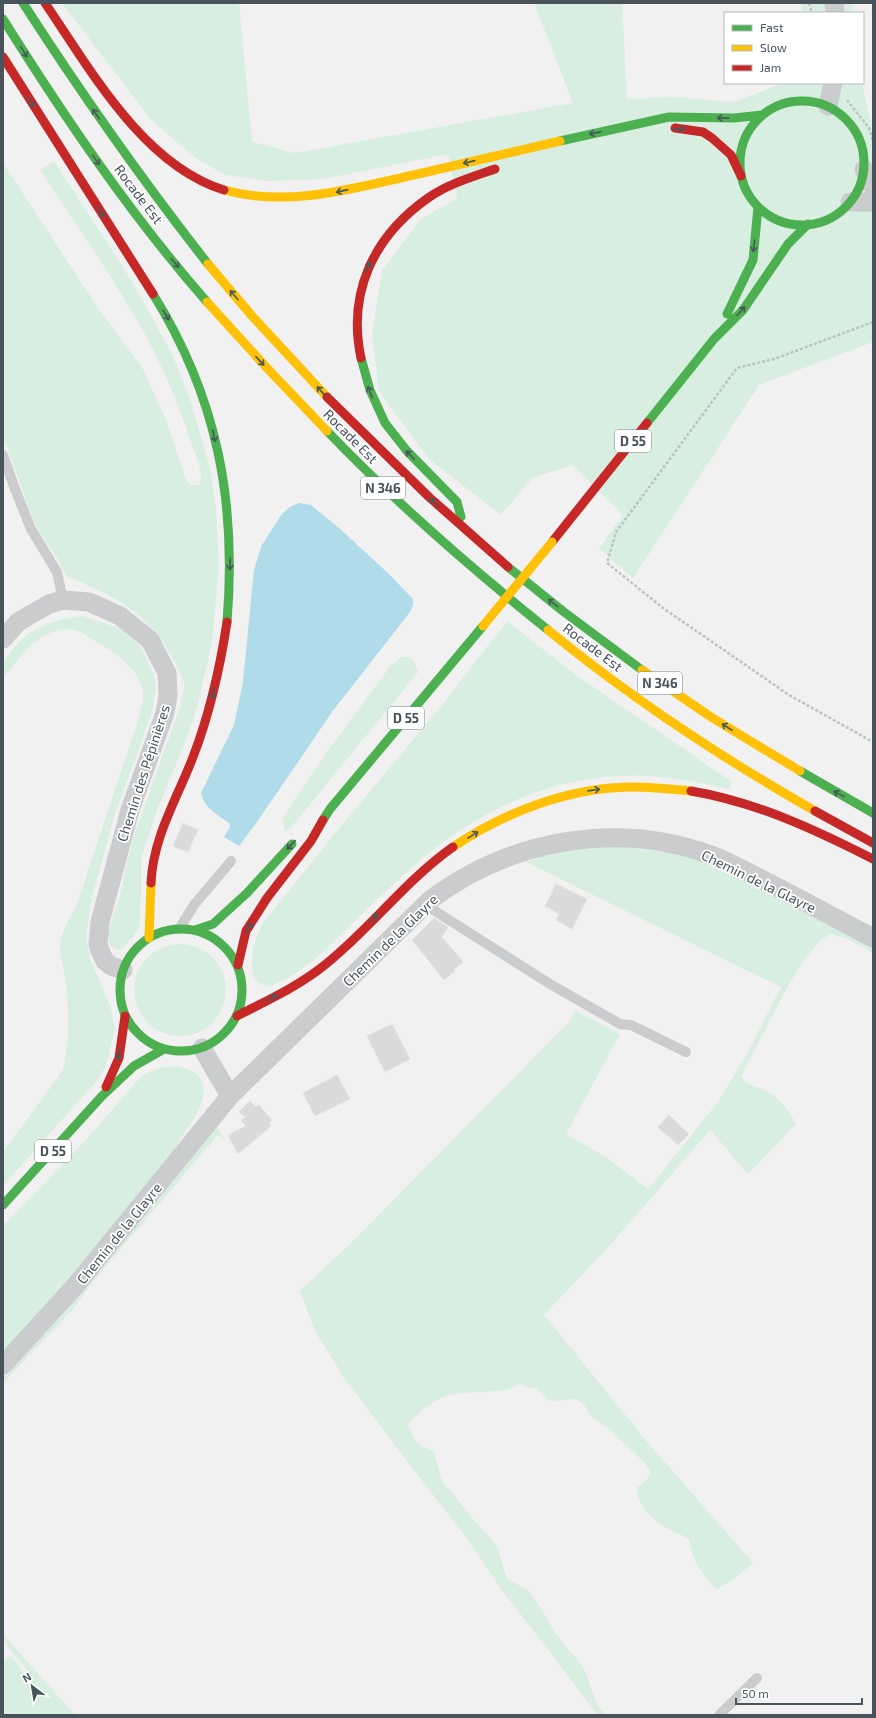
<svg xmlns="http://www.w3.org/2000/svg" width="876" height="1718" font-family="'Exo 2',sans-serif">
	<style>
		.green { fill: #d8eee0 }
		.water { fill: #b0dbe8 }
		.building { fill: #dadadb; stroke: #e2e3e3 }
		.lines { fill: none; stroke-linecap: round; stroke-linejoin: round }
		.path { stroke: #bac4c1; stroke-width: 2.5; stroke-dasharray: 3 2; stroke-linecap: butt }
		.lane { stroke: #cbccce; stroke-width: 10 }
		.street { stroke: #cbccce; stroke-width: 19 }
		.fast { stroke: #4caf50; stroke-width: 9 }
		.slow { stroke: #ffc107; stroke-width: 9 }
		.jam { stroke: #c62828; stroke-width: 9 }
		.slow-bridge { stroke: #ffc107; stroke-width: 9 }
		.oneway { stroke: #49585a }
		.labels { text-anchor: middle; dominant-baseline: central; stroke-width: 3.5; stroke-linejoin: round; paint-order: stroke }
		.shield { fill: #fff; stroke: #80878c; stroke-width: 1 }
		.shield-label { font-size: 13px; font-weight: bold; fill: #49535b }
		.street-label { font-size: 14px; fill: #49535b; stroke: #fff }
	</style>
	<rect width="100%" height="100%" fill="#f1f1f1"/>
	<!-- green -->
	<path class="green" d="M62,3H239L252,142L295,153L573,103L535,5L536,3H622L627,99L674,97L734,102L784,83H862L873,133V342L759,385L633,578L599,549L623,515L572,465L532,478L501,515L428,458L379,391L372,334L382,271L420,220L457,198L448,154L323,179L268,181L225,175L196,158L151,120Z
		M800,3H850L854,13H804Z
		M54,161L133,283L172,354L190,399L210,468L216,509L219,566L212,642L197,708L184,745L157,810L141,859V895L139,929L121,950H116L111,946L107,935L119,899L133,838L181,704C182,698 185,689 184,683C182,674 175,663 171,655C147,611 110,594 66,576L59,561L38,530L26,501L3,434V163L100,311L143,369L166,420L186,480L191,485H199C205,474 196,457 192,445C178,402 158,355 134,315C105,266 72,218 40,170Z
		M83,616L122,629L142,649L154,675L156,688L152,712L115,814L104,853L92,898L86,935L90,959L110,1005L115,1029L106,1066L94,1084L3,1186V1152L63,1070C70,1040 69,1007 65,977C64,967 59,956 60,947C60,931 71,917 77,904L137,723C139,714 144,702 143,693C139,662 103,647 80,632C47,619 20,656 3,679C3,675 2,668 3,664C5,660 8,656 10,653C28,628 53,619 83,616Z
		M507,621L576,675L732,782L729,789C703,783 676,778 649,776C575,772 506,797 446,840C420,858 397,881 373,903C341,934 311,971 268,987C263,985 258,983 255,978C247,964 256,936 263,923L332,837L442,705Z
		M402,657H409L413,660L418,672L290,829L285,830L282,820L289,808L329,749L392,664Z
		M606,844L691,856L743,877L873,946V953L848,939L831,934L819,941L804,960L789,984L741,1076C745,1086 761,1087 770,1093C784,1103 788,1109 796,1124L748,1174L710,1130L613,1242L544,1315L649,1444L753,1563L731,1581L717,1589C701,1576 692,1559 689,1539C683,1535 678,1534 672,1531C656,1523 636,1506 637,1487C644,1482 649,1480 650,1471L644,1462L605,1426L593,1418L584,1405L576,1399L557,1401L548,1400L537,1388H530L519,1384C503,1397 462,1388 441,1398C428,1404 418,1414 408,1424C415,1442 415,1445 434,1451L442,1483L452,1492L473,1519L497,1546L507,1579L528,1590L537,1602L556,1634L584,1668L597,1705L605,1715H598L502,1590L470,1543L346,1381L315,1331L300,1291L350,1244L571,1020L574,1010L620,1034L566,1134L606,1157L648,1189L718,1102L749,1050L781,987L526,862L560,850Z
		M134 990a46 46 0 1 1 92 0a46 46 0 1 1-92 0Z
		M176,1066C193,1069 207,1076 203,1097C201,1110 184,1133 177,1145C127,1218 62,1287 3,1354V1226L84,1142L138,1080C149,1070 161,1067 176,1066Z
		M216,1126L225,1140L218,1135L95,1279L74,1308L3,1383V1375L32,1345Z
		M3,1634L75,1715H3V1663L11,1656L24,1673L30,1676L28,1671C21,1661 3,1644 3,1634Z"/>
	<!-- water -->
	<path class="water" d="M299,503L311,505L339,528L389,574L413,599V605L410,612L332,712L257,822L239,846L224,837L230,827L229,823C217,814 204,808 201,793L234,725L243,682L254,569L262,545L281,515L290,507Z"/>
	<!-- building -->
	<path class="building" d="M183,823L198,830L188,852L173,846Z
		M556,884L587,899L572,929L556,920L559,914L545,906Z
		M434,918L448,927L442,937L463,962L453,970L455,971L444,980L412,940Z
		M392,1024L410,1059L385,1072L367,1036Z
		M337,1075L350,1099L315,1116L303,1093Z
		M250,1101L256,1107L259,1105L272,1120L269,1123L271,1126L238,1154L228,1135L246,1126L241,1121L245,1117L239,1112Z
		M669,1115L689,1134L678,1145L658,1127Z"/>
	<g class="lines">
		<!-- path -->
		<path class="path" d="M809,3L812,13
			M847,100L869,128L873,141
			M873,322L774,359L737,368L616,532L607,563L663,608L789,695L873,742"/>
		<!-- lane -->
		<path class="lane" d="M3,455L15,489L31,529L57,572L63,600
			M424,904L550,984L620,1024L631,1025L686,1052
			M179,929L194,905L231,861
			M719,1715L757,1678"/>
		<!-- street -->
		<path class="street" d="M834,3L835,13
			M828,106L833,83
			M864,169L870,183L873,186
			M850,202H873
			M3,639L18,622L49,604L63,600L89,602L120,616L150,640L167,673L168,695L165,713L130,810L100,922L98,943L100,951L105,961L111,966L123,970
			M202,1048L230,1096L430,900C510,840 616,820 711,855C734,864 755,876 777,887C809,904 841,921 873,938
			M3,1365L76,1285L230,1096"/>
		<!-- fast -->
		<path class="fast" d="M23,3C81,93 142,180 208,264
			M3,19C65,118 130,214 207,302
			M740 163a62 62 0 1 1 124 0a62 62 0 1 1-124 0Z
			M560,141L669,117L734,118L762,115
			M153,294C217,397 237,501 227,622
			M727,314L753,260L758,207
			M361,358L370,390L385,423L407,451L457,502L461,517
			M647,423L714,339L743,310L788,244L808,224
			M327,431C396,503 471,568 548,630
			M508,567L564,612L642,670
			M800,771L873,813
			M323,820L330,809L483,626
			M120 990a61 61 0 1 1 122 0a61 61 0 1 1-122 0Z
			M195,930L213,924L247,893L292,844
			M3,1205L102,1096L134,1066L164,1049"/>
		<!-- slow -->
		<path class="slow" d="M224,190C289,208 354,188 418,174C465,163 513,152 560,141
			M208,264L252,316L327,397
			M207,302L267,368L327,431
			M548,630C631,698 722,758 815,811
			M642,670L711,717L800,771
			M453,847C505,812 568,788 630,787C651,787 671,789 691,791
			M149,938L151,883"/>
		<!-- jam -->
		<path class="jam" d="M45,3C90,69 143,165 224,190
			M3,57L153,294
			M675,128L703,132L712,138L731,155L741,176
			M361,358C347,292 374,236 428,198C448,184 472,177 495,169
			M327,397L429,497L508,567
			M552,542L647,423
			M691,791C756,802 814,829 873,859
			M815,811L873,843
			M151,883C153,837 177,799 193,757C210,713 220,668 227,622
			M238,965L246,931L267,898L311,841L323,820
			M237,1016C268,1000 299,986 326,964C371,928 406,880 453,847
			M106,1087L119,1058L125,1016"/>
		<!-- slow-bridge -->
		<path class="slow-bridge" d="M483,626L552,542"/>
	</g>
	<!-- one-way arrows -->
	<defs><path id="oneway-shaft" d="M-6 0H5M1.5-3L5.5 0L1.5 3" fill="none" stroke-width="1.6" stroke-linecap="round" stroke-linejoin="round"/></defs>
	<g class="oneway">
		<use href="#oneway-shaft" transform="translate(24 52) rotate(58)"/>
		<use href="#oneway-shaft" transform="translate(31 102) rotate(57)"/>
		<use href="#oneway-shaft" transform="translate(96 114) rotate(-125)"/>
		<use href="#oneway-shaft" transform="translate(723 118) rotate(-179)"/>
		<use href="#oneway-shaft" transform="translate(679 129) rotate(1)"/>
		<use href="#oneway-shaft" transform="translate(595 133) rotate(167)"/>
		<use href="#oneway-shaft" transform="translate(96 160) rotate(55)"/>
		<use href="#oneway-shaft" transform="translate(469 162) rotate(167)"/>
		<use href="#oneway-shaft" transform="translate(342 191) rotate(167)"/>
		<use href="#oneway-shaft" transform="translate(101 212) rotate(57)"/>
		<use href="#oneway-shaft" transform="translate(754 246) rotate(96)"/>
		<use href="#oneway-shaft" transform="translate(175 263) rotate(50)"/>
		<use href="#oneway-shaft" transform="translate(368 267) rotate(-67)"/>
		<use href="#oneway-shaft" transform="translate(234 295) rotate(-131)"/>
		<use href="#oneway-shaft" transform="translate(741 311) rotate(-48)"/>
		<use href="#oneway-shaft" transform="translate(166 315) rotate(59)"/>
		<use href="#oneway-shaft" transform="translate(260 361) rotate(47)"/>
		<use href="#oneway-shaft" transform="translate(321 391) rotate(-133)"/>
		<use href="#oneway-shaft" transform="translate(370 392) rotate(-112)"/>
		<use href="#oneway-shaft" transform="translate(214 436) rotate(77)"/>
		<use href="#oneway-shaft" transform="translate(410 455) rotate(-134)"/>
		<use href="#oneway-shaft" transform="translate(434 502) rotate(-139)"/>
		<use href="#oneway-shaft" transform="translate(230 564) rotate(91)"/>
		<use href="#oneway-shaft" transform="translate(553 603) rotate(-142)"/>
		<use href="#oneway-shaft" transform="translate(213 693) rotate(105)"/>
		<use href="#oneway-shaft" transform="translate(727 727) rotate(-147)"/>
		<use href="#oneway-shaft" transform="translate(594 790) rotate(-8)"/>
		<use href="#oneway-shaft" transform="translate(839 794) rotate(-151)"/>
		<use href="#oneway-shaft" transform="translate(473 835) rotate(-31)"/>
		<use href="#oneway-shaft" transform="translate(291 845) rotate(133)"/>
		<use href="#oneway-shaft" transform="translate(374 918) rotate(-45)"/>
		<use href="#oneway-shaft" transform="translate(249 928) rotate(-62)"/>
		<use href="#oneway-shaft" transform="translate(272 998) rotate(-28)"/>
		<use href="#oneway-shaft" transform="translate(119 1054) rotate(102)"/>
	</g>
	<g class="labels">
		<!-- shield labels -->
		<g class="shield">
			<rect x="615" y="430" width="36" height="22" rx="3"/>
			<rect x="361" y="477" width="44" height="22" rx="3"/>
			<rect x="638" y="672" width="44" height="22" rx="3"/>
			<rect x="388" y="707" width="36" height="22" rx="3"/>
			<rect x="35" y="1140" width="36" height="22" rx="3"/>
		</g>
		<g class="shield-label">
			<text x="633" y="441">D 55</text>
			<text x="383" y="488">N 346</text>
			<text x="660" y="683">N 346</text>
			<text x="406" y="718">D 55</text>
			<text x="53" y="1151">D 55</text>
		</g>
		<!-- street labels -->
		<g class="street-label">
			<text transform="translate(139 194) rotate(53)">Rocade Est</text>
			<text transform="translate(351 436) rotate(45)">Rocade Est</text>
			<text transform="translate(593 647) rotate(37)">Rocade Est</text>
			<text transform="translate(143 773) rotate(-72)">Chemin des Pépinières</text>
			<text transform="translate(759 881) rotate(26)">Chemin de la Glayre</text>
			<text transform="translate(390 940) rotate(-44)">Chemin de la Glayre</text>
			<text transform="translate(119 1233) rotate(-51)">Chemin de la Glayre</text>
		</g>
	</g>
	<!-- border -->
	<rect width="876" height="1718" fill="none" stroke="#49535b" stroke-width="8"/>
	<!-- legend -->
	<rect x="724" y="12" width="140" height="72" fill="#ffffff" stroke="#b6babd"/>
	<rect x="732" y="25" width="20" height="6" fill="#4caf50" stroke="#b6babd"/>
	<text x="760" y="32" font-size="12" fill="#49535b">Fast</text>
	<rect x="732" y="45" width="20" height="6" fill="#ffc107" stroke="#b6babd"/>
	<text x="760" y="52" font-size="12" fill="#49535b">Slow</text>
	<rect x="732" y="65" width="20" height="6" fill="#c62828" stroke="#b6babd"/>
	<text x="760" y="72" font-size="12" fill="#49535b">Jam</text>
	<!-- north arrow -->
	<g transform="translate(32 1686) rotate(329)" stroke="#ffffff" stroke-width="3" paint-order="stroke">
	<path d="M0-3L7 15L0 10L-7 15Z" fill="#49535b"/>
	<text y="-6" font-size="11" font-weight="bold" text-anchor="middle" fill="#49535b">N</text>
	</g>
	<!-- scale -->
	<path d="M736 1698v6h126v-6" fill="none" stroke="#49535b" stroke-width="2"/>
	<text x="742" y="1698" font-size="12" fill="#49535b" stroke="#ffffff" stroke-width="3" paint-order="stroke">50 m</text>
</svg>
